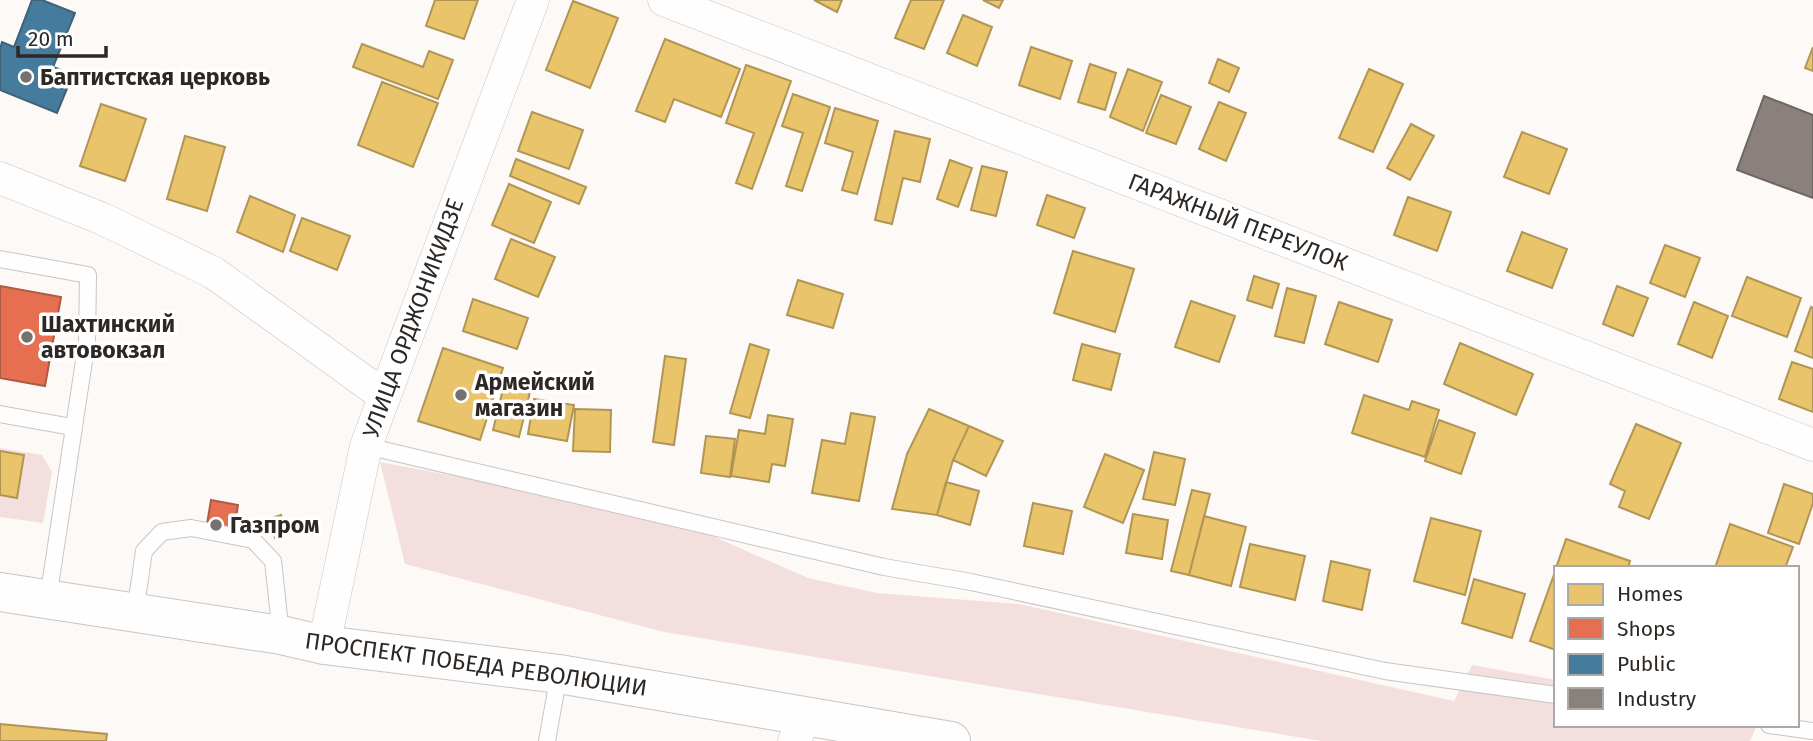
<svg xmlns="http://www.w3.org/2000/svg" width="1813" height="741" font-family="'Fira Sans',sans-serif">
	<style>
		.green { fill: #f4dfdf }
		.homes { fill: #e9c46a; stroke: #b19555; stroke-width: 2 }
		.shops { fill: #e76f51; stroke: #af5a44; stroke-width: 2 }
		.public { fill: #457b9d; stroke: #3e6279; stroke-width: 2 }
		.industry { fill: #8a817c; stroke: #6e6662; stroke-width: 2 }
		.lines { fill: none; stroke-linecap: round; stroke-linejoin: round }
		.lane-casing { stroke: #c9c5c2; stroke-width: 18 }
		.street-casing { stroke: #c9c5c2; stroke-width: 33 }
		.primary-casing { stroke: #c9c5c2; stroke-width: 40 }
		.lane { stroke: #fffefe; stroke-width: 16 }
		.street { stroke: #fffefe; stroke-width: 32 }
		.primary { stroke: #fffefe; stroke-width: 38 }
		.poi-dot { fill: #75716e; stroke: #fff; stroke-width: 2.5 }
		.labels { text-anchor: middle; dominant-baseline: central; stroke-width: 7; stroke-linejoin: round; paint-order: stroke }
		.poi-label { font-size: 23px; font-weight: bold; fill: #2d2824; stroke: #fff; text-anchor: start }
		.street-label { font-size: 23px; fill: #2d2824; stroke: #fff }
	</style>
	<rect width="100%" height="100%" fill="#fcf9f6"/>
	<!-- green -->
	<path class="green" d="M0,448L42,455L52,472L43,523L0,517Z
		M380,462L667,516L808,578L877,593L1019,604L1454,701L1472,665L1556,680V725H1757L1750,741H1322L664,632L405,564Z"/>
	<!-- homes -->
	<path class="homes" d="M435,0H478L464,39L426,26Z
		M814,0H842L837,12Z
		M911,0H944L924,49L895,38Z
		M983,0H1003L999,8Z
		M573,1L618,18L590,88L546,70Z
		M963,15L992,27L977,66L947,53Z
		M665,39L740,69L721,117L674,99L665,122L636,111Z
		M362,44L423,67L429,51L453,60L438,99L353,67Z
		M1031,47L1072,61L1060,99L1019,85Z
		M1813,47V71L1805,68Z
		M1218,59L1239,68L1229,92L1209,83Z
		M1090,64L1116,73L1105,110L1078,102Z
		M746,65L791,81L752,189L736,183L754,133L726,123Z
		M1128,69L1162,82L1143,131L1110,117Z
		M1369,69L1403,84L1373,152L1339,138Z
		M382,82L438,103L413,167L358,145Z
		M793,94L830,107L802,191L786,186L803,133L782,126Z
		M1161,95L1191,107L1176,144L1146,133Z
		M1219,102L1246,113L1226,161L1199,149Z
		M101,104L146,119L125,181L80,166Z
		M835,108L878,121L857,194L842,190L853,152L825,143Z
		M532,112L583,130L569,169L518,151Z
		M1411,124L1434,136L1410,180L1387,168Z
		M895,131L930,139L920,182L903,178L892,224L875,220Z
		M1522,132L1567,149L1549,194L1504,177Z
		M185,136L225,147L207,211L167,199Z
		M516,159L586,187L579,204L510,176Z
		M950,160L972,168L958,207L937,199Z
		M982,166L1007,172L996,216L971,210Z
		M509,184L551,202L534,243L492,225Z
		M1047,195L1085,208L1074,238L1037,225Z
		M250,196L295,215L283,252L237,232Z
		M1408,197L1451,212L1437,251L1394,235Z
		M302,218L350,236L337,270L290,251Z
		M1522,232L1567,249L1552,288L1507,271Z
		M511,239L555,257L538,297L495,279Z
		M1665,245L1700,258L1685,297L1650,283Z
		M1073,251L1134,269L1115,332L1054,313Z
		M1254,276L1279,284L1272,308L1247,300Z
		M1747,277L1801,298L1787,337L1732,316Z
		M798,280L843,294L833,328L787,315Z
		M1617,286L1648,298L1633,336L1603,324Z
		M1287,288L1316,296L1304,343L1275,336Z
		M473,299L528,318L517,349L463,331Z
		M1191,301L1235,316L1219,362L1175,347Z
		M1339,302L1392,320L1378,362L1325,344Z
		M1694,302L1728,316L1712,358L1678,344Z
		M1811,307L1813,308V358L1795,351Z
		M1460,343L1533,374L1516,415L1444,384Z
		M750,344L769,350L750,418L730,413Z
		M1082,344L1120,354L1111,390L1073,380Z
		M443,348L503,368L480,440L418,421Z
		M665,356L686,359L674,445L653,442Z
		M1792,362L1813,369V412L1779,399Z
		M505,381L531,388L519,437L493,430Z
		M1364,395L1409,410L1412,401L1439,410L1425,457L1352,433Z
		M534,399L574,405L567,441L528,434Z
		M575,409L611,410L610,452L573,451Z
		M929,409L969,426L953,460L937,515L892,509L907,454Z
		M851,413L875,417L859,501L812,493L822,440L845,444Z
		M768,415L793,419L785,466L772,464L769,482L731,476L739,430L765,434Z
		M1439,420L1475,433L1461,474L1425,461Z
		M1636,424L1681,443L1649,519L1619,507L1625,491L1610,484Z
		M969,426L1003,441L986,476L953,460Z
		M706,436L735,439L730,477L701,473Z
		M0,451L24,455L17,498L0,495Z
		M1154,452L1185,459L1175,505L1143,499Z
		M1105,454L1144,470L1123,523L1084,507Z
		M946,482L979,491L970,525L937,515Z
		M1784,484L1813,494V503L1799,544L1768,533Z
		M1192,490L1210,494L1189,575L1171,571Z
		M1033,503L1072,511L1063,554L1024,546Z
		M1133,514L1168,520L1162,559L1126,553Z
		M281,515L287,534L275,538L269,519Z
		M1204,516L1246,527L1231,586L1189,575Z
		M1431,518L1481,531L1465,595L1414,581Z
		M1730,524L1793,547L1785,568H1715Z
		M1566,539L1630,561L1628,568H1556Z
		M1250,544L1305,556L1295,600L1240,587Z
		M1331,561L1370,570L1362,610L1323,601Z
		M1556,569V650L1530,641Z
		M1474,579L1525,594L1512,638L1462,623Z
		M0,724L107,734L106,741H0Z"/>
	<!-- shops -->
	<path class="shops" d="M0,286L61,297L45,386L0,378Z
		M211,500L238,505L234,529L207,524Z"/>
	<!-- public -->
	<path class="public" d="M32,0H42L75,13L53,67L73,74L57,113L0,90V49L2,42L14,47Z"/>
	<!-- industry -->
	<path class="industry" d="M1764,96L1813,115V198L1737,170Z"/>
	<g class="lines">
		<!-- lane casing -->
		<g class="lane-casing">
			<path id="lane" d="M0,259L88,275L87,341L48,599
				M0,414L72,427
				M366,446L884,567L971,582L1385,671L1556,695
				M135,613L144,551L162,532L191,528L253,540L273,561L281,635
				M1769,725L1813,731
				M547,741L559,674"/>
		</g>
		<!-- street casing -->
		<g class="street-casing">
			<path id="street" d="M664,0L1813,445
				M0,178L103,219L214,273L383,395
				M324,645L366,446L533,0
				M794,741L807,715"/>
		</g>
		<!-- primary casing -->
		<g class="primary-casing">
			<path id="primary" d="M0,592L281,635L324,645L559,674L951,741"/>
		</g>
		<!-- lane -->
		<use href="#lane" class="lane"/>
		<!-- street -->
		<use href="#street" class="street"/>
		<!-- primary -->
		<use href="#primary" class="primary"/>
	</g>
	<!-- markers -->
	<g class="poi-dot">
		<circle cx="26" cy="77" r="7"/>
		<circle cx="27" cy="337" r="7"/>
		<circle cx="461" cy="395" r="7"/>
		<circle cx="216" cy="525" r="7"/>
	</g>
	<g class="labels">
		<!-- poi labels -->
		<g class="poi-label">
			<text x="40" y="77">Баптистская церковь</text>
			<text x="41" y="324">Шахтинский<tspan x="41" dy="26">автовокзал</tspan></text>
			<text x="475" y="382">Армейский<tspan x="475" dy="26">магазин</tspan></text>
			<text x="230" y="525">Газпром</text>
		</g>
		<!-- street labels -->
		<g class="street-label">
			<text transform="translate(1238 222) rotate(21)">ГАРАЖНЫЙ ПЕРЕУЛОК</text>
			<text transform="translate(413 318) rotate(-70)">УЛИЦА ОРДЖОНИКИДЗЕ</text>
			<text transform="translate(476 664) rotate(8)">ПРОСПЕКТ ПОБЕДА РЕВОЛЮЦИИ</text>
		</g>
	</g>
	<!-- legend -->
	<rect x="1554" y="566" width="245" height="161" fill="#ffffff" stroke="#aba9a7" stroke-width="2"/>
	<rect x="1568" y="584" width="35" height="21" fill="#e9c46a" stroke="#aba9a7" stroke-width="2"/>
	<text x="1617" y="601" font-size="21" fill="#2d2824">Homes</text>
	<rect x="1568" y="618" width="35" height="21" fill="#e76f51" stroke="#aba9a7" stroke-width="2"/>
	<text x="1617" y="636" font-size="21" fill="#2d2824">Shops</text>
	<rect x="1568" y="654" width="35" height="21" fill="#457b9d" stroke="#aba9a7" stroke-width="2"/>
	<text x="1617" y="671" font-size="21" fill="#2d2824">Public</text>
	<rect x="1568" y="688" width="35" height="21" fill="#8a817c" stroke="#aba9a7" stroke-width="2"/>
	<text x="1617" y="706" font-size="21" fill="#2d2824">Industry</text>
	<!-- scale -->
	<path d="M18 46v10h88v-10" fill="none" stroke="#2d2824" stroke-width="3.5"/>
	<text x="28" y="46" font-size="21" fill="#2d2824" stroke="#ffffff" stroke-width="5" paint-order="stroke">20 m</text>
</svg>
